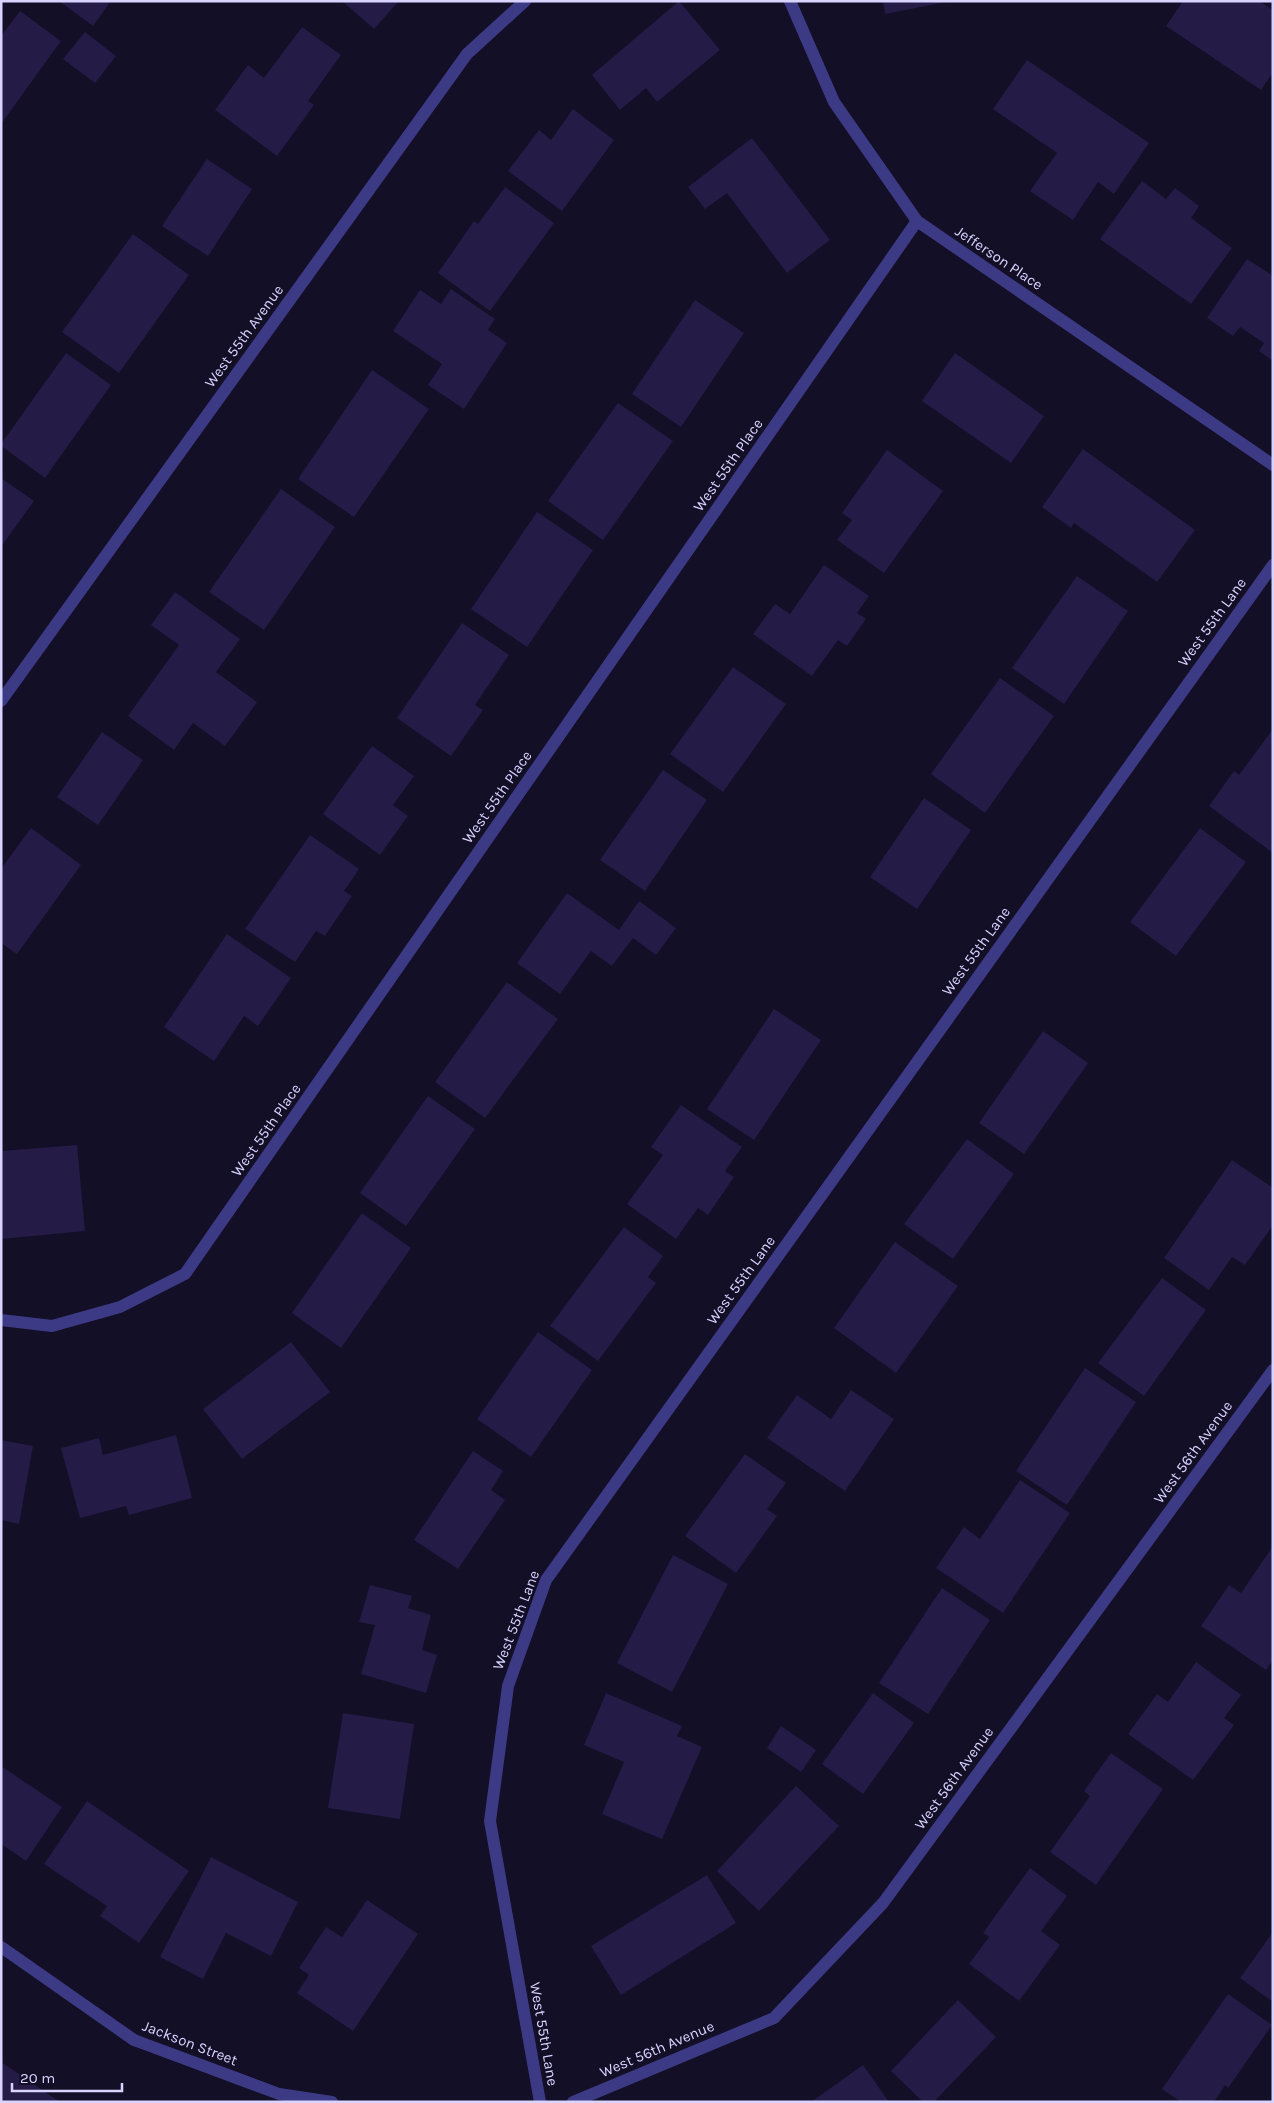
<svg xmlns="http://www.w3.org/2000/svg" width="1274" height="2103" font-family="Karla,sans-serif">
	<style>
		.building { fill: #241b47 }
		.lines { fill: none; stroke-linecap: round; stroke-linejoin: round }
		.minor { stroke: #3d3a85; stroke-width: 12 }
		.labels { text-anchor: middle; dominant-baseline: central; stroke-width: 4; stroke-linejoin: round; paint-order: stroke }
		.street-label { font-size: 15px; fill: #d9d4ff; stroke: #130f26 }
	</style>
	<rect width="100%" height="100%" fill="#130f26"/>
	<!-- building -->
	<path class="building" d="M59,1H111L93,26Z
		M342,1H399L374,29Z
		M679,1L720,50L657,102L646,88L620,110L592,75Z
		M883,1H946V2L885,14Z
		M1183,1H1259L1273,10V72L1261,90L1166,26Z
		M20,11L61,41L1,124V36Z
		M302,27L341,55L308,101L314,105L277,156L215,110L248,65L264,78Z
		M85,32L116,56L95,83L63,59Z
		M1027,60L1149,143L1114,194L1098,182L1073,220L1030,191L1057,153L993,109Z
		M573,109L614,140L562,211L508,171L539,130L551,140Z
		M752,138L830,240L787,273L727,193L705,209L688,187Z
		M207,159L252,189L208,256L162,226Z
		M1142,181L1166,199L1175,188L1199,206L1191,218L1232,248L1191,304L1100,239Z
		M505,187L554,223L490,311L438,273L474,221L478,224Z
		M133,234L189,275L119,373L62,332Z
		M1247,259L1273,276V361L1259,351L1264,343L1240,327L1233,336L1207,318Z
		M451,289L495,319L488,330L507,343L464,409L428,385L442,364L393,331L420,290L441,304Z
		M695,300L744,333L681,427L632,394Z
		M66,353L111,385L45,478L1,446V444Z
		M955,353L1044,416L1011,463L922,401Z
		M372,370L429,409L354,517L298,479Z
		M618,403L673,441L603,540L548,501Z
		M1083,449L1195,530L1157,582L1074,523L1071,528L1042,507Z
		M887,450L943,491L884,573L837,540L852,520L842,513Z
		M1,478L34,501L1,547Z
		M281,489L335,527L264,630L209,592Z
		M537,512L593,550L527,647L471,609Z
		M824,565L869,596L857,613L866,619L847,646L838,640L812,676L753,634L775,604L790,614Z
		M1077,576L1128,611L1064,704L1012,668Z
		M175,592L240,639L216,672L257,702L225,746L193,723L174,750L128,716L179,645L151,625Z
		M462,623L509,655L475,705L483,710L451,756L397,718Z
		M733,667L786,704L723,792L670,754Z
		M1000,678L1054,716L985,813L931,774Z
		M1273,729V853L1209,806L1234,771L1239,775Z
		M102,732L143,760L98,825L57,797Z
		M372,746L414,776L393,805L408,816L380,855L323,814Z
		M663,770L707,800L645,891L600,860Z
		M924,798L971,830L917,909L870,877Z
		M31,828L81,865L17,954L1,943V869Z
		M1200,828L1246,862L1176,956L1130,922Z
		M310,835L359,869L344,891L352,896L325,936L316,931L295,962L245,929Z
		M567,893L619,930L639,901L676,928L656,955L633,938L612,966L591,951L560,994L517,963Z
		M227,934L291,978L258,1026L244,1016L214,1061L164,1027Z
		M507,982L558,1019L485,1118L435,1082Z
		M774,1009L821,1040L754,1140L707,1109Z
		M1043,1031L1088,1063L1024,1154L979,1123Z
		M428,1096L475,1129L406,1226L360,1193Z
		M681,1105L742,1147L725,1171L734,1177L708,1215L698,1208L676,1239L627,1204L663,1155L651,1147Z
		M967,1139L1014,1174L953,1259L904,1224Z
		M77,1145L85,1231L1,1239V1151Z
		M1232,1160L1273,1188V1225L1245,1265L1232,1257L1209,1290L1164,1258Z
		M362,1213L411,1248L341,1348L292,1313Z
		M624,1227L663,1256L648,1277L656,1283L598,1361L550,1326Z
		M895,1242L958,1286L896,1373L834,1328Z
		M1162,1278L1206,1310L1144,1396L1098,1363Z
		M538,1332L592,1370L531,1457L477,1419Z
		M291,1342L330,1392L242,1459L203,1409Z
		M1085,1368L1136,1402L1067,1505L1016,1471Z
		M851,1390L894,1419L845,1491L767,1438L797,1395L831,1419Z
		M176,1435L192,1498L129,1515L126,1506L80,1518L61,1448L99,1438L103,1455Z
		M1,1440L33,1446L19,1524L1,1520Z
		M473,1451L503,1471L491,1490L505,1500L458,1569L414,1540Z
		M745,1454L786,1483L767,1509L777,1516L736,1573L685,1536Z
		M1020,1480L1070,1513L1003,1613L936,1568L964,1527L980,1539Z
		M1273,1546V1660L1266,1670L1201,1626L1229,1585L1241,1593Z
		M673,1555L728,1584L672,1692L617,1663Z
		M370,1585L412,1596L408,1608L431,1615L422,1650L437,1655L426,1693L361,1674L375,1625L359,1622Z
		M942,1588L990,1620L928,1714L879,1683Z
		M1196,1662L1241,1695L1224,1718L1234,1725L1193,1780L1128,1734L1157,1694L1168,1702Z
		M606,1693L682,1726L677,1736L702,1747L662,1839L602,1814L624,1762L584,1745Z
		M873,1693L914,1723L863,1794L822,1764Z
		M343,1713L414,1724L400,1819L328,1808Z
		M781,1726L816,1750L801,1772L767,1748Z
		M1111,1753L1163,1789L1096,1885L1050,1852L1090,1796L1084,1791Z
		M1,1766L62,1807L26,1861L1,1844Z
		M796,1786L839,1826L759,1911L717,1871Z
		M87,1801L189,1871L139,1943L100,1916L107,1906L44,1864Z
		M211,1857L298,1902L271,1956L226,1933L203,1979L160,1957Z
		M1030,1868L1067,1896L1041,1931L1060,1945L1019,2001L969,1964L989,1937L983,1933Z
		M707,1875L736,1923L621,1995L591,1946Z
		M367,1900L418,1934L353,2031L297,1993L309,1975L299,1968L326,1927L342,1937Z
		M1273,1932V2002L1240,1978Z
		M1228,1994L1272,2025L1228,2088L1225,2085L1214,2102H1181L1162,2089Z
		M958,2000L996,2037L934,2102H923L891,2071Z
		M1,2062L60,2102H1Z
		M863,2065L889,2102H811Z"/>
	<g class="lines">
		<!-- minor -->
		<path class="minor" d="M790,1L834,102L917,221L1273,465
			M1,701L467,54L525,1
			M1,1320L52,1326L120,1307L185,1274L917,221
			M1,1947L134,2040L279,2094L332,2102
			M540,2102L490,1821L508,1686L546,1580L1273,565
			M573,2102L774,2018L883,1903L1273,1370"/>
	</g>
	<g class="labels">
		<!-- street labels -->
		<g class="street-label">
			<text transform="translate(999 258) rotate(34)">Jefferson Place</text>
			<text transform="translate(244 336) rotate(-54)">West 55th Avenue</text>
			<text transform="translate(728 465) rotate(-55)">West 55th Place</text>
			<text transform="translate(1212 622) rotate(-54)">West 55th Lane</text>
			<text transform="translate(497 797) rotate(-55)">West 55th Place</text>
			<text transform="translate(976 951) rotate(-54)">West 55th Lane</text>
			<text transform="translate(266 1130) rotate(-55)">West 55th Place</text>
			<text transform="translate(741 1280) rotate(-54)">West 55th Lane</text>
			<text transform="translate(1193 1452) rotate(-54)">West 56th Avenue</text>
			<text transform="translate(516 1620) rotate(-69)">West 55th Lane</text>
			<text transform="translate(954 1778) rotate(-54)">West 56th Avenue</text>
			<text transform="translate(544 2034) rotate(80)">West 55th Lane</text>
			<text transform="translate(190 2043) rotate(21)">Jackson Street</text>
			<text transform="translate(657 2049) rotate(-23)">West 56th Avenue</text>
		</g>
	</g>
	<!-- border -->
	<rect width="1274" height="2103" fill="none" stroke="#d9d4ff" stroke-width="5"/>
	<!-- scale -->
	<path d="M12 2083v8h110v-8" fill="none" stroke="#d9d4ff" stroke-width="2.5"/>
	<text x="20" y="2083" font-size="15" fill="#d9d4ff" stroke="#130f26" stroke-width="4" paint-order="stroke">20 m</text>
</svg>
